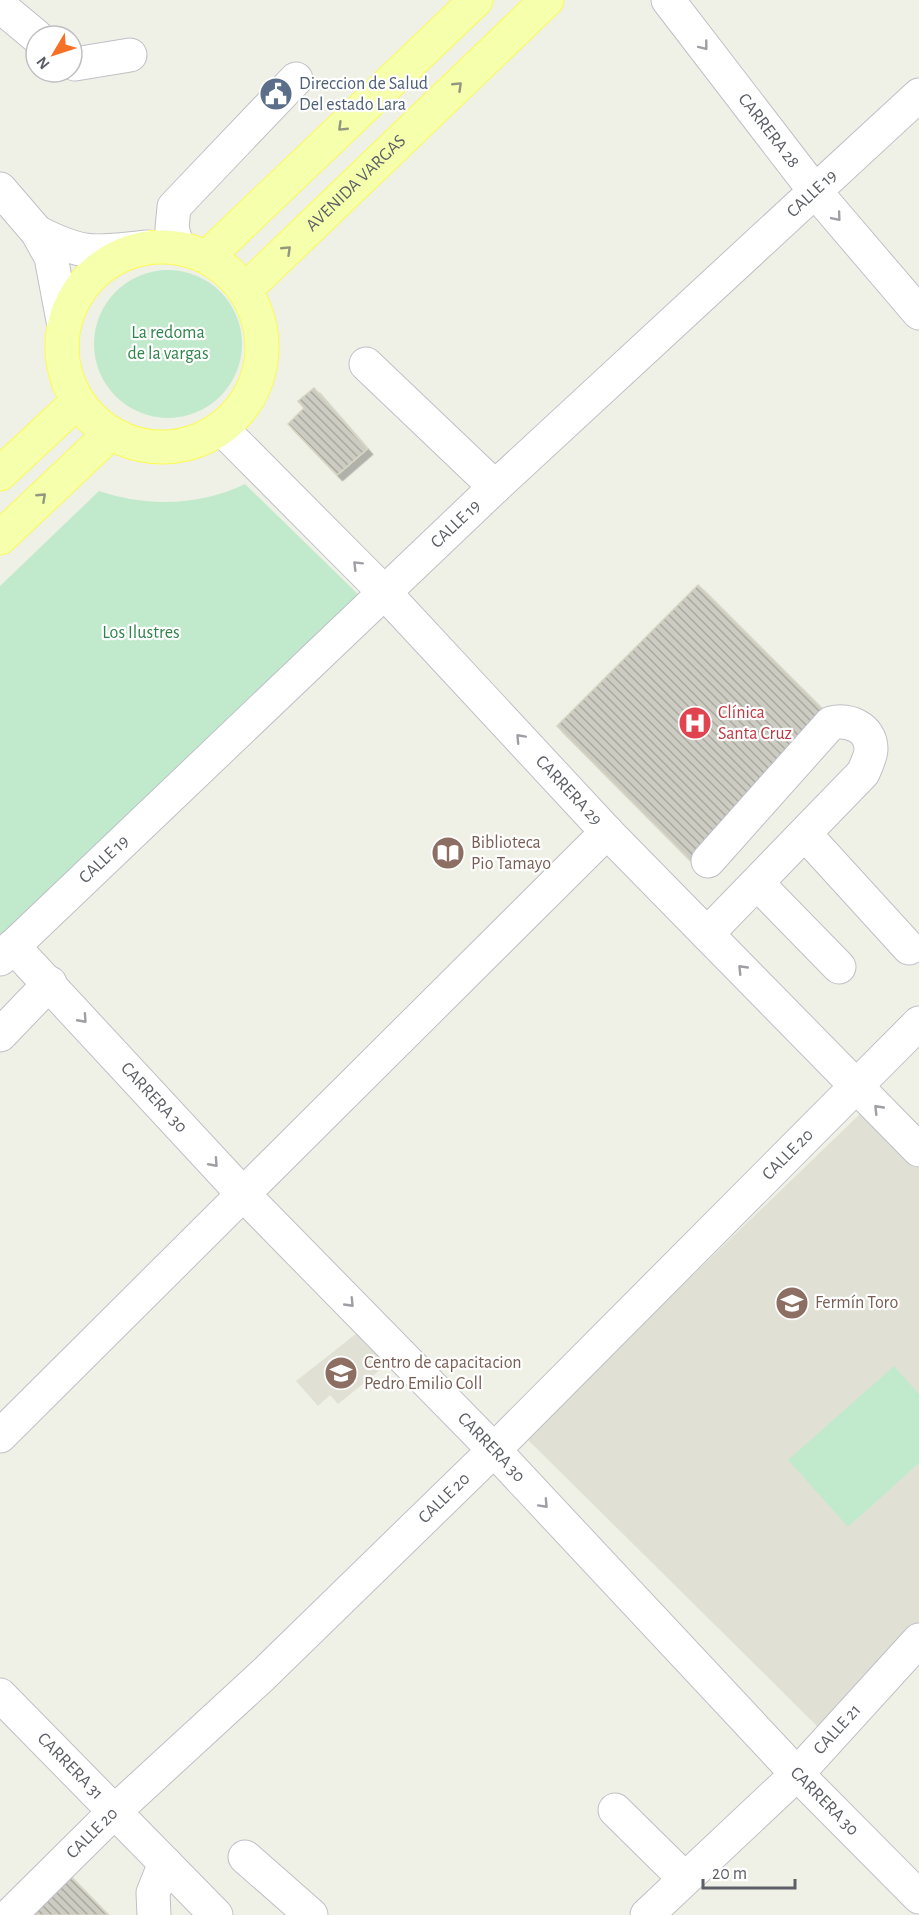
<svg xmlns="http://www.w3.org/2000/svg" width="919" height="1915" font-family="'Alegreya Sans',sans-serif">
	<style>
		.education { fill: #e0e1d4 }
		.green { fill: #c1eacc }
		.building { fill: url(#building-back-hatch); stroke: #d6d5c3; stroke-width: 1.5; filter: url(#shadow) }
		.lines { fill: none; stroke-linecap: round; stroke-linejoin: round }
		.minor-casing { stroke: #bfc0c7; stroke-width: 35 }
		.major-casing { stroke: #fbfb54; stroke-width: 35 }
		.minor { stroke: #fff; stroke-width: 33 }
		.major { stroke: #f5ffac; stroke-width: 33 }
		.oneway { stroke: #9e9fa4 }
		.oneway2 { stroke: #92977f }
		.labels { text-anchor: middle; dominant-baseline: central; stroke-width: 4.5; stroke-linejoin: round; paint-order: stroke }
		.service-label { font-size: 18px; fill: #4e5e75; stroke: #fff; text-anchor: start }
		.street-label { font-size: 18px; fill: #5d5f67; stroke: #fff }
		.park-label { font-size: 18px; fill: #2f844b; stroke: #fff }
		.health-label { font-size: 18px; fill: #be3a42; stroke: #fff; text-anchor: start }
		.education-label { font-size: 18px; fill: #785e54; stroke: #fff; text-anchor: start }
	</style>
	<defs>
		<pattern id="building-back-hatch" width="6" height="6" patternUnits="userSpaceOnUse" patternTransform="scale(1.5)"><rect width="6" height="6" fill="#ccccc2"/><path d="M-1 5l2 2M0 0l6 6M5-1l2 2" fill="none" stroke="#a9a9a1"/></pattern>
		<filter id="shadow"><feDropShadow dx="5.5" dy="5.5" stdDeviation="0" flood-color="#0004"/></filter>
	</defs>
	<rect width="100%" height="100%" fill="#f0f1e6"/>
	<!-- education -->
	<path class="education" d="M862,1112L919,1168V1628L823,1732L525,1437Z
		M357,1333L386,1365L338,1404L330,1395L318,1406L296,1381Z"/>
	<!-- green -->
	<path class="green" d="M94 344a74 74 0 1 1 148 0a74 74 0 1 1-148 0Z
		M245,484L364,600L0,952V586L99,491C146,507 200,506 245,484Z
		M894,1366L919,1394V1463L848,1527L788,1460Z"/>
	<!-- building -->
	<path class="building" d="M314,388L367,449L337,475L288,424L304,408L298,401Z
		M698,585L833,720L691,861L557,726Z
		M67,1873L108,1915H24Z"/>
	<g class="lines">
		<!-- minor casing -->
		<g class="minor-casing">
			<g id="minor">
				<path id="s1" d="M668,0L814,190L919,313"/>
				<path d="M0,6L36,36"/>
				<path d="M72,63L75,64L130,55"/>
				<path d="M0,189L37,232L51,257L64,326"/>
				<path d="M37,232C86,257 95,252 148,247"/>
				<path d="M178,248L172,228L174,207L296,79"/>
				<path d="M366,364L495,487"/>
				<path id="s2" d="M222,429L384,592L607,832L919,1150"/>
				<path d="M805,834L909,948"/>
				<path d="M757,883L839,967"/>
				<path d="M707,934L863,773C866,766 871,756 871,749C871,727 848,719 831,723L708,861"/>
				<path id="s3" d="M13,946L243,1194L494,1450L797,1774L919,1897"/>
				<path id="s4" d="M0,959L495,487L919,95"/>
				<path d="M0,1035L50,983"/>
				<path d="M0,1436L607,832"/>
				<path id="s5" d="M0,1695L216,1915"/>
				<path d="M615,1810L684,1878"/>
				<path d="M245,1857L311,1915"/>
				<path id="s6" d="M10,1915L115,1811L263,1675L494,1450L919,1023"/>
				<path d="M154,1915L153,1893L165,1863"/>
				<path id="s7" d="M647,1915L797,1774L919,1640"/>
			</g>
		</g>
		<!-- major casing -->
		<g class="major-casing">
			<g id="major">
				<circle cx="162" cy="347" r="100"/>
				<path d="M207,257L476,0"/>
				<path id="s8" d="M245,290L547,0"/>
				<path d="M0,474L78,401"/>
				<path d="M0,538L111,433"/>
			</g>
		</g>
		<!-- minor -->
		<use href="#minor" class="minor"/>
		<!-- major -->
		<use href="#major" class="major"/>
	</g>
	<!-- one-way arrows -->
	<defs><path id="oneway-chevron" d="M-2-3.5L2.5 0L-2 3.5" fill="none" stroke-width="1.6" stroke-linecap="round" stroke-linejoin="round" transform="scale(1.5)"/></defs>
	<g class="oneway">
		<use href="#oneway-chevron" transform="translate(704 46) rotate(52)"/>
		<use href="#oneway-chevron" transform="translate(837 217) rotate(50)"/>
		<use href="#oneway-chevron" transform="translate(357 565) rotate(-135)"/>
		<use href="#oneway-chevron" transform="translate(520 738) rotate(-133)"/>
		<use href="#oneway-chevron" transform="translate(742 969) rotate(-134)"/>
		<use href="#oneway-chevron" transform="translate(83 1019) rotate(48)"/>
		<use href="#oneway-chevron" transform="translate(878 1109) rotate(-134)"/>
		<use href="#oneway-chevron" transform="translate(214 1163) rotate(48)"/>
		<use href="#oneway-chevron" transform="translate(350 1303) rotate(46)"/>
		<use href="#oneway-chevron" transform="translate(544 1504) rotate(47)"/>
	</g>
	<g class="oneway2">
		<use href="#oneway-chevron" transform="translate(458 86) rotate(-44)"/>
		<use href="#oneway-chevron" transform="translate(342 127) rotate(136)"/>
		<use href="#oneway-chevron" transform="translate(287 250) rotate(-44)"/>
		<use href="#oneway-chevron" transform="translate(42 497) rotate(-43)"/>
	</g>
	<!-- icons -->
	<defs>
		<g id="civic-disc" transform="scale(1.725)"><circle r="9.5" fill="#5c6f8a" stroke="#fff"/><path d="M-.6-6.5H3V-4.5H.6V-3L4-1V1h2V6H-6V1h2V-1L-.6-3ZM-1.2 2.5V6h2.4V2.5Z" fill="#fff"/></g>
		<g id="hospital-disc" transform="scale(1.725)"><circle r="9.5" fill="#e0444e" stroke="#fff"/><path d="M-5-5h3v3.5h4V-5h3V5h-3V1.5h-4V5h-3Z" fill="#fff"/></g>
		<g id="library-disc" transform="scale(1.725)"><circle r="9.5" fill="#8d6e63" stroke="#fff"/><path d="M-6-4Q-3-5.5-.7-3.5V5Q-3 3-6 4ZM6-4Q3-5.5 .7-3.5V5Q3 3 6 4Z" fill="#fff"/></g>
		<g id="university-disc" transform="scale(1.725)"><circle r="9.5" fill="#8d6e63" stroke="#fff"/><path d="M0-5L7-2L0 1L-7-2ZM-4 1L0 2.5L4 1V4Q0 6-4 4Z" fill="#fff"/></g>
	</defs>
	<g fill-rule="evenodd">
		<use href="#civic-disc" x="276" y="94"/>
		<use href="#hospital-disc" x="695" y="723"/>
		<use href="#library-disc" x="448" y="853"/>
		<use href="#university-disc" x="792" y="1303"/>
		<use href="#university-disc" x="341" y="1373"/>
	</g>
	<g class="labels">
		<!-- service labels -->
		<g class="service-label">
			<text x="299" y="84">Direccion de Salud<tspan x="299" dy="21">Del estado Lara</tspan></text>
		</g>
		<!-- street labels -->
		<g class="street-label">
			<text stroke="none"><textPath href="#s1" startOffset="165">CARRERA 28</textPath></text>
			<text stroke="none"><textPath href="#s8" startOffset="154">AVENIDA VARGAS</textPath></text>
			<text stroke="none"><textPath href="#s4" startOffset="1116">CALLE 19</textPath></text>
			<text stroke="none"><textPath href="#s4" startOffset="630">CALLE 19</textPath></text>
			<text stroke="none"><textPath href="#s2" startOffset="501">CARRERA 29</textPath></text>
			<text stroke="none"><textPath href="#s4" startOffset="144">CALLE 19</textPath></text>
			<text stroke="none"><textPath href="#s3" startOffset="207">CARRERA 30</textPath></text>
			<text stroke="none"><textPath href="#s6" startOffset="1088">CALLE 20</textPath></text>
			<text stroke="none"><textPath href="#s3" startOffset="693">CARRERA 30</textPath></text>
			<text stroke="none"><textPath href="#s6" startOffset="602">CALLE 20</textPath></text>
			<text stroke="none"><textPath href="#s7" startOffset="266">CALLE 21</textPath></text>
			<text stroke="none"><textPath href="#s5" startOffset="100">CARRERA 31</textPath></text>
			<text stroke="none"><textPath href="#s3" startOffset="1179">CARRERA 30</textPath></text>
			<text stroke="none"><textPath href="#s6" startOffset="116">CALLE 20</textPath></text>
		</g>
		<!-- park labels -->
		<g class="park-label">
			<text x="168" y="333">La redoma<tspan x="168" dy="21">de la vargas</tspan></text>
			<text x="141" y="633">Los Ilustres</text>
		</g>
		<!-- health labels -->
		<g class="health-label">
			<text x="718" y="713">Clínica<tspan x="718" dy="21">Santa Cruz</tspan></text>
		</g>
		<!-- education labels -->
		<g class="education-label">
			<text x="471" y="843">Biblioteca<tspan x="471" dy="21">Pio Tamayo</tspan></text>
			<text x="815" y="1303">Fermín Toro</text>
			<text x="364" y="1363">Centro de capacitacion<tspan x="364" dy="21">Pedro Emilio Coll</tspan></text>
		</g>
	</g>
	<!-- north arrow -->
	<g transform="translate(54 54) rotate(231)"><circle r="28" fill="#ffffff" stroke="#bebfc2" stroke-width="1.5"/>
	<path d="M0-4.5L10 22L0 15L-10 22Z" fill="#f67126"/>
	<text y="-9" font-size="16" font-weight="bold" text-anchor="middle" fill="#5d5f67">N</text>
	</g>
	<!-- scale -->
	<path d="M703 1879v9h92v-9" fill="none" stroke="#5d5f67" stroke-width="3"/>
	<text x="712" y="1879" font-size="18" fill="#5d5f67" stroke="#ffffff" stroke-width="4.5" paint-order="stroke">20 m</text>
</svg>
